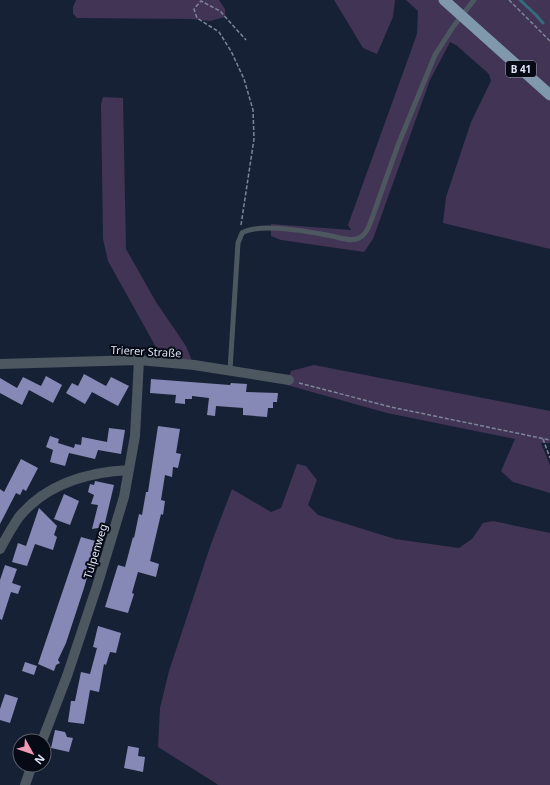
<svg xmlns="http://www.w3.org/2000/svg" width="550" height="785" font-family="'Noto Sans',sans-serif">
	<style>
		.green { fill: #423455 }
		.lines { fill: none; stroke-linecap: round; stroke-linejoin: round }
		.stream { stroke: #336b7f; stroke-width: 3 }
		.building { fill: #8688b5 }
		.path { stroke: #7d8697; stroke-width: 1.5; stroke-dasharray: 4 2; stroke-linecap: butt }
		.service { stroke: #4d5760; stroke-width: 5 }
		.minor { stroke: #4d5760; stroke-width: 10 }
		.trunk { stroke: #8098ac; stroke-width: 11 }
		.trunk-bridge { stroke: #8098ac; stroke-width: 11 }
		.labels { text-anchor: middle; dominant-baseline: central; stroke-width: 4; stroke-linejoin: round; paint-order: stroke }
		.shield { fill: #060a14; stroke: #9ca3b0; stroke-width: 1 }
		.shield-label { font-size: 10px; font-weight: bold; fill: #dde4f3 }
		.street-label { font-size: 11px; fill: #dde4f3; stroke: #060a14 }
	</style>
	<rect width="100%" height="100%" fill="#162135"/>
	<!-- green -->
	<path class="green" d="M76,0H219L225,9V17L210,21L190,19L77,18L73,14V7Z
		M334,0H395L393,17L377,54L363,48Z
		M406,0H550V249L443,223L446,197L471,122L491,81L489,74L456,45L450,42L430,80L373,239L364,252L281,240L271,236V224L351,230L348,225L417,34L418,11Z
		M103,97L123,98L126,249L156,302L186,346L192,361L162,358L108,261L103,239L101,104Z
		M314,365L550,411V443H541L550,465V493L513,482L501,471L515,439L387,413L287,385L291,371Z
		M297,464L306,466L317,480L308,505L318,515L395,539L459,548L472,539L483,523L493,521L550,533V785H218L217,784L158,747L160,708L169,671L211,544L232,489L271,512L281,508Z"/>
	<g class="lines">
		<!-- stream -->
		<path class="stream" d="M520,0L536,15L543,23"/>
	</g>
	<!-- building -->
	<path class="building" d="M84,374L106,386L111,377L129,386L118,406L92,392L85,404L66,393L72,383L78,386Z
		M46,376L62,385L53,403L29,390L22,405L0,393V378L17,388L23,377L41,386Z
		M151,379L230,385L231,383L247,384L246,392L278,393L277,402H273V408H268L267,417L243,415V408L216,406L215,416L207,415L209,398L192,396V399H185V404L175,403L176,395L150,393Z
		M158,426L180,429L176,453L181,454L178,468L173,467L172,477L165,475L161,500L165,501L163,515L161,514L150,561L159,564L156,577L138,572L132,593L134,594L128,613L105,607L118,565L125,567L133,537L134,538L139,514L142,515L146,492H148Z
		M109,428L125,430L121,454L98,450L95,459L69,453L65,466L50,462L53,450L46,447L50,436L59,439L58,443L74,448L75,444L81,445L82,437L107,442Z
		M21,459L38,468L26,491L23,489L20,495L16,493L0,524V489L4,492Z
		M95,481L114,485L104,527L92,529L98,505L91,504L94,495L88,492L90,484L94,485Z
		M64,494L79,501L70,525L54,519Z
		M39,508L57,526L54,535L57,537L53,550L35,544L27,566L12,562L18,543L26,546Z
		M81,537L99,542L94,560H92L84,588L66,643L58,660L60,663L56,665L54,671L38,664Z
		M5,565L17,569L12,583L21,586L18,594L11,592L2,620L0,619V580Z
		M98,626L121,633L116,653L110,652L106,665L104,664L99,692L90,690L84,724L68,722L71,701H75L81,672L90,674L97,648L93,647Z
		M25,662L37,666L34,675L22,671Z
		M5,694L18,698L10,723L0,720V709Z
		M55,730L65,732L67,737L73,738L69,752L51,748Z
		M128,746L139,748L138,756L145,757L143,772L124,768Z"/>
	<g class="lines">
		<!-- path -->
		<path class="path" d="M509,0L550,41
			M241,225L254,139L253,110L244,79L231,51L219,32L197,18L194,9L201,1L220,11L246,40
			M299,383L391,407L550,440
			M543,439L550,458"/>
		<!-- service -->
		<path class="service" d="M230,370L238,243L242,233C260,222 310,232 332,236C340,238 351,242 359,238C366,235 369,227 371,221L398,145L435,55L453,27L474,0"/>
		<!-- minor -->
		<path class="minor" d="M0,364L139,360L194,365L289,380
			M0,549C6,538 12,527 19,517C46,484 88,472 129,470
			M42,741L67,676L97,586L124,497L135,436L139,360
			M25,785L32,765"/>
		<!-- trunk -->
		<path class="trunk" d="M492,43L550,95"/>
		<!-- trunk-bridge -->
		<path class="trunk-bridge" d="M444,0L492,43"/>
	</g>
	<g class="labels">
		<!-- shield labels -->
		<rect class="shield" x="506" y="61" width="30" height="16" rx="3"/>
		<g class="shield-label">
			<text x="521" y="69">B 41</text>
		</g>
		<!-- street labels -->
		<g class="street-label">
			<text transform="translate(146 351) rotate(3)">Trierer Straße</text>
			<text transform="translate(95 551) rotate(-73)">Tulpenweg</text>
		</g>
	</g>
	<!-- north arrow -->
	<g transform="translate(32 753) rotate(130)"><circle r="19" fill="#060a14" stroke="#5c616d"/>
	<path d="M0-3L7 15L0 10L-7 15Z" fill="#f09ab5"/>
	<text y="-6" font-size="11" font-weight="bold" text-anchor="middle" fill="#dde4f3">N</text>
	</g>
</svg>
